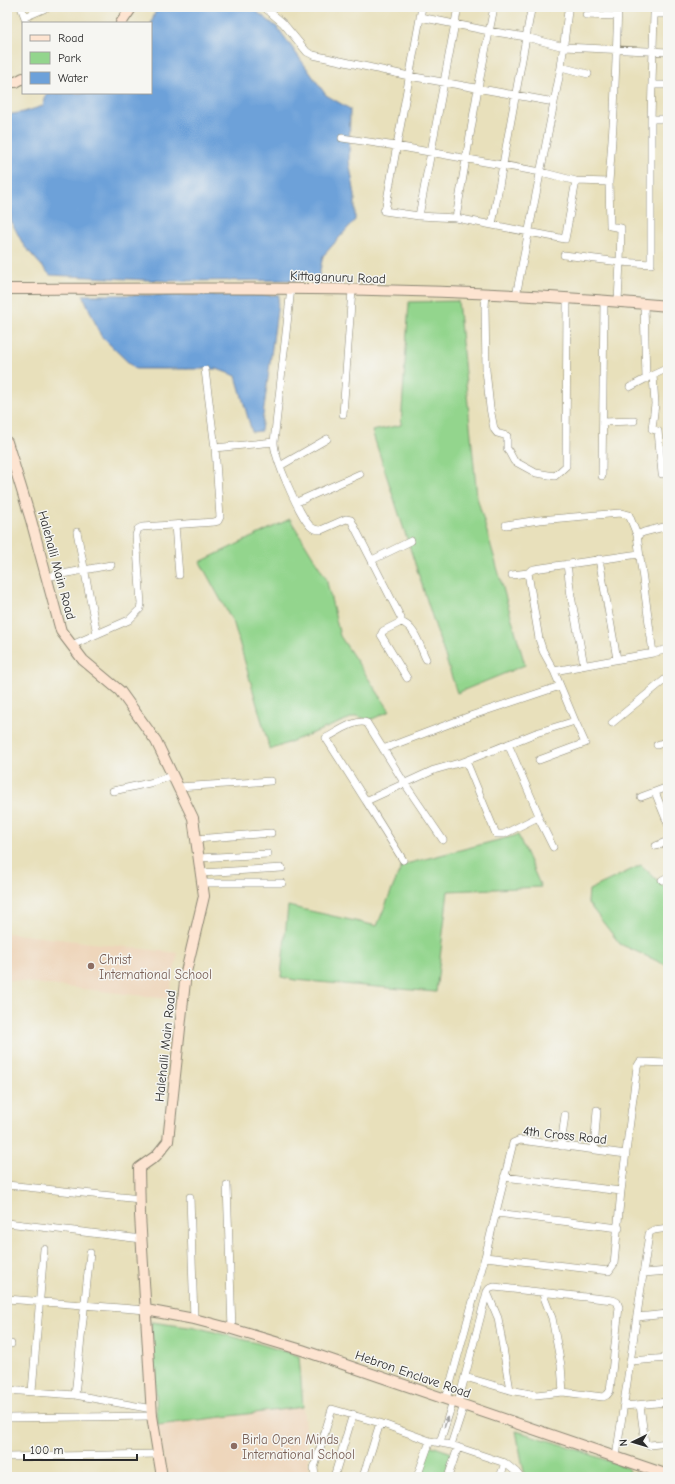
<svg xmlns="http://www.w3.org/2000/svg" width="675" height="1484" font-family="'Comic Neue',sans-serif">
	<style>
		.built { fill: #eed6bb }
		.green { fill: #93d58d; stroke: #5f805c }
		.water { fill: #6da1d9; stroke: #4c6682 }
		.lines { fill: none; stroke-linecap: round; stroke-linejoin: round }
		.street-casing { stroke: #8a8673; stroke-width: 8 }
		.secondary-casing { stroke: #8a8673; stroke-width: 12 }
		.street { stroke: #fff; stroke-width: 7 }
		.secondary { stroke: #fde4d1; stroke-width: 10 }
		.oneway { fill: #a0a0a0 }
		.education-dot { fill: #8d6e63; stroke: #f6f6f2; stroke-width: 1.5 }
		.labels { text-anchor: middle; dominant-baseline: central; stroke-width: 3; stroke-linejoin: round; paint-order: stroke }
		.street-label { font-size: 13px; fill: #2b2b2b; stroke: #f6f6f2 }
		.education-label { font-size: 13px; fill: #785e54; stroke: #f6f6f2; text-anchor: start }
	</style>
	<rect width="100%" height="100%" fill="#f6f6f2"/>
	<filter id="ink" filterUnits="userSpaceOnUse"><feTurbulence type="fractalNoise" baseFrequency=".025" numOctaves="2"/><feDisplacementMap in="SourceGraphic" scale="8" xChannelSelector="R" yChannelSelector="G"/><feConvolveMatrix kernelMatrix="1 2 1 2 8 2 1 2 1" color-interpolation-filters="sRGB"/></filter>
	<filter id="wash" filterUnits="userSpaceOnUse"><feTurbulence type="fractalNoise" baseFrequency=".012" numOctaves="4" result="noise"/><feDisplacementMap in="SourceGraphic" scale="16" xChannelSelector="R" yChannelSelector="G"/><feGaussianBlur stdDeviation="0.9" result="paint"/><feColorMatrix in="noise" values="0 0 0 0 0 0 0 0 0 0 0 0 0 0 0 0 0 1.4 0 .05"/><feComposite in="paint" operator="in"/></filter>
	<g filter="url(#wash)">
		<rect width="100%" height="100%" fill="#e8e0bb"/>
		<!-- built -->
		<path class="built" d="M7,933L178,953L168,999L7,980Z
			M303,1407L310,1477H170L165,1467L158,1425Z"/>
		<!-- green -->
		<path class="green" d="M458,301L477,497L525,665L457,693L372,431L401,425L409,302Z
			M290,519L326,578L340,636L390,711L370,720L356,716L270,750L234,624L200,562Z
			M518,835L541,887L448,891L436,992L295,980L281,977L288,906L377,926L402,865Z
			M641,865L668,890V966L620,944L588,903L589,890Z
			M151,1322L203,1329L257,1343L299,1356L303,1407L158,1425Z
			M516,1431L567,1446L628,1468L630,1477H525Z
			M429,1445L452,1453L444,1477H419Z"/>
		<!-- water -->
		<path class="water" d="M157,7H251L278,28L326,95L350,109L349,161L355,195V220L323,256L318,280L167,281L50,275L24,246L11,221L10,176H7V115L24,112L43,106L46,94L49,93H151V24Z
			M83,295H279L261,431L252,432L236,376L217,369H135L101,336Z"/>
	</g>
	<g filter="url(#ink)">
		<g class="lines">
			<!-- street casing -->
			<g class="street-casing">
				<path id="street" d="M21,7L27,23
					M264,7L283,23L307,52L313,55L409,76L554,102
					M586,15L617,16
					M25,17L48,7
					M420,17L489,31L526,37L564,47L668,52
					M561,67L588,74
					M652,85H668
					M651,119H668
					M342,138L396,146L541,172L576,181L609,182L610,226L621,228L620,262L564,255
					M609,182L614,111L618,7
					M384,211L419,216L456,218L565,239L576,181
					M385,211L422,7
					M419,216L458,7
					M456,218L478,88L494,7
					M492,225L531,10
					M486,293L485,307L486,370L490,408L494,429L497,433L507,436V448L514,461L536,473L555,476L566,466L567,299
					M516,296L561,67L568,11
					M618,301L620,262L651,264V119L654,14H668
					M644,304L646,379
					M668,368L653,375L655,404L652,429L658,431L662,474L668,473
					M630,387L649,377
					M343,414L352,290
					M603,422L634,421
					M274,442C274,458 299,514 310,526C313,529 317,530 321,530L346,519L351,520L401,618V622L383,631L381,635L407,678
					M215,448L274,442L291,288
					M280,466L327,439
					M602,476L604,300
					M297,502L360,474
					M175,525L179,575
					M506,525L539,520L620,513L629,515L637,535
					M77,532L97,634
					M599,559L617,659
					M372,560L411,541
					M567,564L571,596L584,665
					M512,575L528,573
					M46,577L111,565
					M401,622C415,626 420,647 426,659
					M72,645L129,620L140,609L141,604L136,535L138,529L142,527L214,522L218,521L220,517L215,448L205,370
					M653,653L668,649
					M554,671L543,651L539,639L528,573L530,571L534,569L639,554
					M612,723L668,677
					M657,745L668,741
					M383,749L470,716L560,686
					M539,760L585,743L575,721
					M466,761L496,834H504L538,817V813L508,744
					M178,787L271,781
					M113,791L154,782L171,776
					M655,792L668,824
					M641,797L668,787
					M366,801L403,860
					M538,817L553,847
					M196,839L271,833
					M443,840L405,784L367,723C356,718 336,733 326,738L366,801L434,770L466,761L536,733L575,721L554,671L653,653L637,535L644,532L668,526
					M656,846L668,841
					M199,858L268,854
					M201,873L282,868
					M662,880L668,877
					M202,883H282
					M561,1146L565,1115
					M594,1150L597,1110
					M504,1177L621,1191
					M7,1185L140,1199
					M227,1185L232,1329
					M190,1197L194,1319
					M496,1213L619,1228
					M7,1223L142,1239
					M485,1257L609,1271L614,1264L621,1191L637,1067L640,1062H642L666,1063
					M644,1273L668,1271
					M487,1292L498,1318L510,1390
					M542,1292L552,1318L561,1365L563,1392
					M7,1299L146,1310
					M637,1317L668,1314
					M7,1344H11
					M631,1361L668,1358
					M7,1390L75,1395L152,1409
					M32,1391L44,1249
					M75,1395L90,1253
					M446,1399L485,1257L513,1143L520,1140L626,1154
					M458,1403L487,1292L489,1289L494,1287L613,1300L617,1302L619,1307L610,1391L607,1395L603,1397L563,1392L536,1395L510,1390L465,1377
					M640,1405L645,1443L650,1445L668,1443
					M624,1406L668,1402
					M7,1418L152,1416
					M440,1442L453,1401
					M451,1445L464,1405
					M7,1457L158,1454
					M616,1457L649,1234L650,1232L654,1230L668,1228
					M505,1463L516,1472L520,1477
					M315,1477L314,1468L332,1409L380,1423
					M334,1477L353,1414
					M363,1477L380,1423L430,1441L451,1445L505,1463L500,1477
					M417,1477L430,1441
					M448,1477L458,1447"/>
			</g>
			<!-- secondary casing -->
			<g class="secondary-casing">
				<path id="secondary" d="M121,23L132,7
					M7,82H16L23,78
					M7,289C227,288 448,285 668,306
					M7,442L31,520L61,631L83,660L120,691L156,741L193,818L204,896L186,972L168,1141L156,1156L139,1168L140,1215L152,1416L162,1477
					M146,1310L194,1319L232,1329L302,1350L668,1475"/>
			</g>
			<!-- street -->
			<use href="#street" class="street"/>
			<!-- secondary -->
			<use href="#secondary" class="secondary"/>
		</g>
		<!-- one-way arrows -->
		<defs><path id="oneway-solid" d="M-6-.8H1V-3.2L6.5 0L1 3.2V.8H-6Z"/></defs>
		<use class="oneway" href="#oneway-solid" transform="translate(446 1422) rotate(-72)"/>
	</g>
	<!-- markers -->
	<g class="education-dot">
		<circle cx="91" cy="966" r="4"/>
		<circle cx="234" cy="1446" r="4"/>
	</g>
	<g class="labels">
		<!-- street labels -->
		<g class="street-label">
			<text transform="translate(338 277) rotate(2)">Kittaganuru Road</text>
			<text transform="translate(57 565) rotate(75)">Halehalli Main Road</text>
			<text transform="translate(165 1046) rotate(-84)">Halehalli Main Road</text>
			<text transform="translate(565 1135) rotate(6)">4th Cross Road</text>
			<text transform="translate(413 1374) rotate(19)">Hebron Enclave Road</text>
		</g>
		<!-- education labels -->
		<g class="education-label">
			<text x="99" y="959">Christ<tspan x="99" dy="15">International School</tspan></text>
			<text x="242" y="1439">Birla Open Minds<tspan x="242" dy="15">International School</tspan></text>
		</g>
	</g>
	<!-- margin -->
	<rect width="675" height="1484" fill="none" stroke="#f6f6f2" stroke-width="24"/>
	<!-- legend -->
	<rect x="22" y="22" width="130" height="72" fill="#f6f6f2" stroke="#a5a5a2"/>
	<rect x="30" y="35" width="20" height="6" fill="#fde4d1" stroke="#a5a5a2"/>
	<text x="58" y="42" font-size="12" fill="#2b2b2b">Road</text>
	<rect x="30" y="52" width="20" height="12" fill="#93d58d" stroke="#a5a5a2"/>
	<text x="58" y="62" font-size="12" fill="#2b2b2b">Park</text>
	<rect x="30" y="72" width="20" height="12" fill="#6da1d9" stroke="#a5a5a2"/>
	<text x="58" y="82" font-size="12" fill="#2b2b2b">Water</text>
	<!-- north arrow -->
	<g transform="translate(633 1442) rotate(265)" stroke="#f6f6f2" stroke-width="3" paint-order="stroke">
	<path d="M0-3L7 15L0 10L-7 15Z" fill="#2b2b2b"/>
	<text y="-6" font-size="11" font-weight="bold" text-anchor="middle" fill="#2b2b2b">N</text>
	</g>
	<!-- scale -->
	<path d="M24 1454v6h113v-6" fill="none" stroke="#2b2b2b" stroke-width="2"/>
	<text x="30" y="1454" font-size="12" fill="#2b2b2b" stroke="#f6f6f2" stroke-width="3" paint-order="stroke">100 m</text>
</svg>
